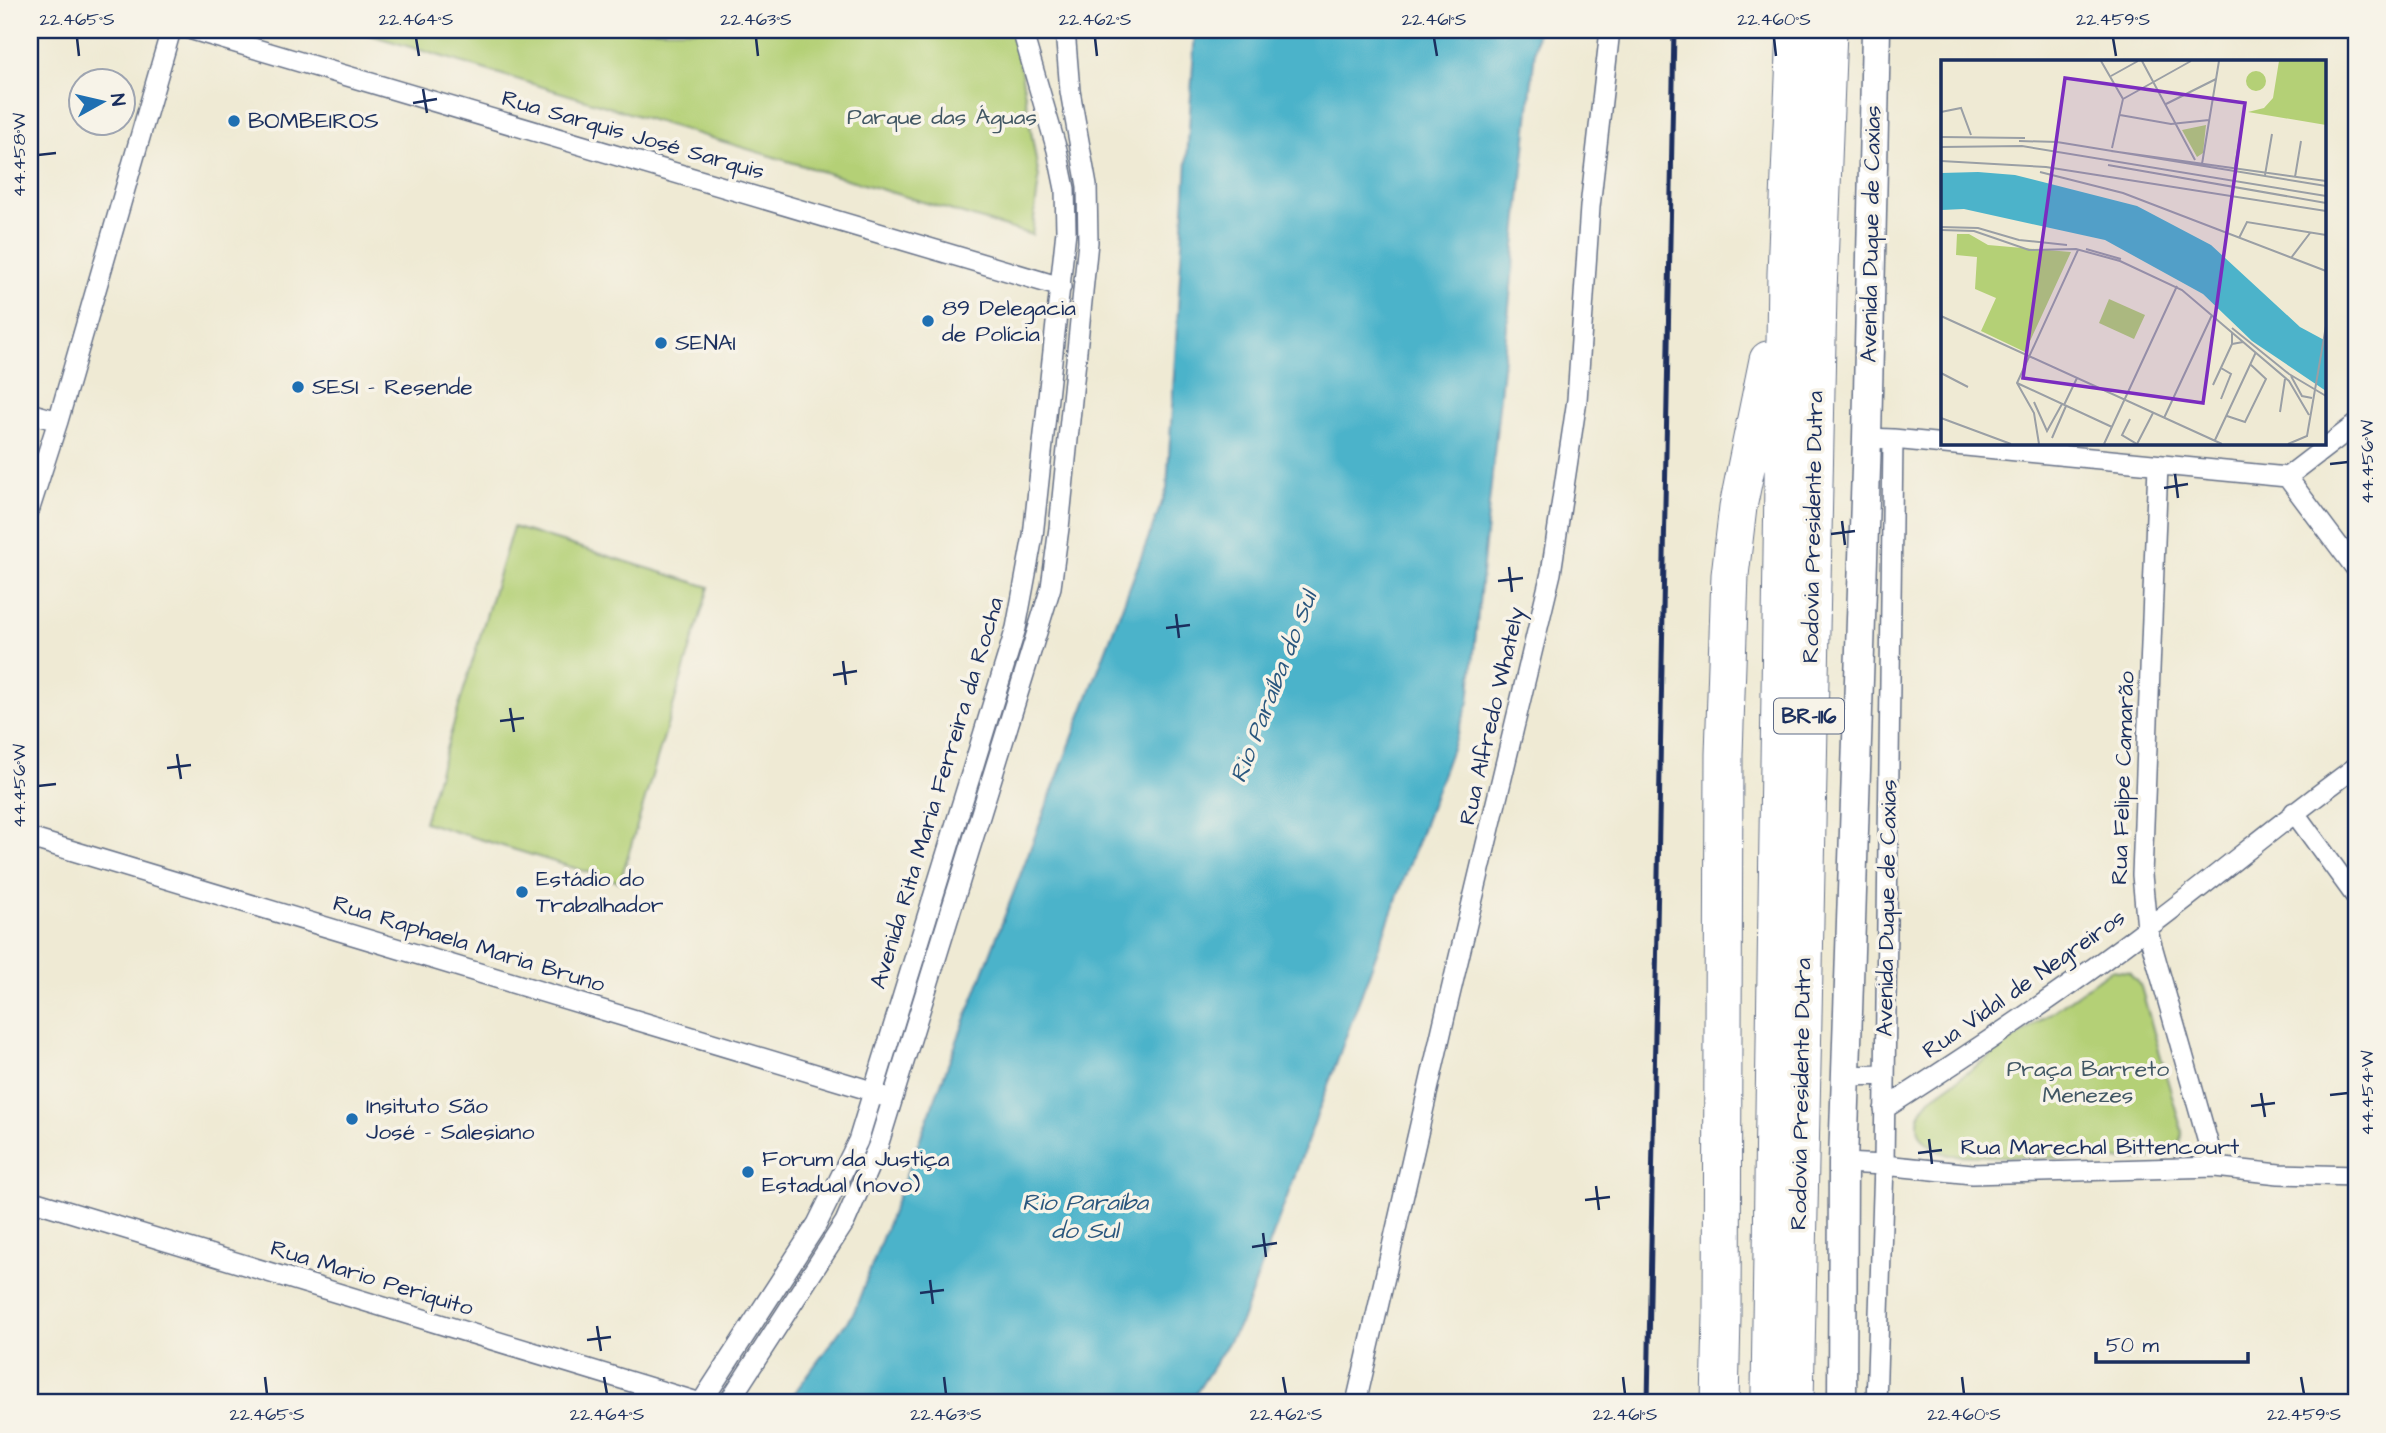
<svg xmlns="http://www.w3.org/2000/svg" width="2386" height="1433" font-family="'Architects Daughter',sans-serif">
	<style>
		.green { fill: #b4d076; stroke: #68806a; stroke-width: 2 }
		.water { fill: #4cb3ca; stroke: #347194; stroke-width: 2 }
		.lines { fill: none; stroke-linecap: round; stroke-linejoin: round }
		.street-casing { stroke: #657087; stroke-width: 22 }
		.secondary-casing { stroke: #657087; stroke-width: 31 }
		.highway-casing { stroke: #657087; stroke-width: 39 }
		.street { stroke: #fff; stroke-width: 19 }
		.secondary { stroke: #fff; stroke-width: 28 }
		.highway { stroke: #fff; stroke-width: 37 }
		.rail { stroke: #1b2f5e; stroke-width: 5 }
		.ticks { fill: none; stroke: #1b2f5e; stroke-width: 2.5 }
		.poi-dot { fill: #1f6fb2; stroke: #f7f3e8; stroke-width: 2.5 }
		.labels { text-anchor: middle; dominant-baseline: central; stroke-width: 7; stroke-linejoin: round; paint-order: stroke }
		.shield { fill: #f7f3e8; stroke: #5d6a87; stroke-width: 2 }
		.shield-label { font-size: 21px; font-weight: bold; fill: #1b2f5e }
		.park-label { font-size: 23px; fill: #415764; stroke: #f7f3e8 }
		.poi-label { font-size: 23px; fill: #1b2f5e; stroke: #f7f3e8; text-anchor: start }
		.street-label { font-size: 23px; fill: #1b2f5e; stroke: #f7f3e8 }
		.water-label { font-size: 24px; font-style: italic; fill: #2a577e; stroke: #f7f3e8 }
		.inset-road { fill: none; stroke: #9a9fa5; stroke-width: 2 }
		.view { fill: #7b2cbf; fill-opacity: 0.15; stroke: #7b2cbf; stroke-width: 3.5 }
		.inset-edge { fill: none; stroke: #1b2f5e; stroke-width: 3.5 }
		.neatline { fill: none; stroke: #1b2f5e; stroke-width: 2.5 }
		.ticks-label { font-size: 18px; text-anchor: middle; fill: #1b2f5e }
	</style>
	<rect width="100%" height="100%" fill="#f7f3e8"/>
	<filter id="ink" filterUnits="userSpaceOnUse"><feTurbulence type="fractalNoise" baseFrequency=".0143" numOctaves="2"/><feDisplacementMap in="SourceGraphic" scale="14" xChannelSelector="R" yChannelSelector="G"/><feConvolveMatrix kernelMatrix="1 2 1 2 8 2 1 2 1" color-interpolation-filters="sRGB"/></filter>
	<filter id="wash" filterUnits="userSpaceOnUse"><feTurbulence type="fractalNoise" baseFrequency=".00686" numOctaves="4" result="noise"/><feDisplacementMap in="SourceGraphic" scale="28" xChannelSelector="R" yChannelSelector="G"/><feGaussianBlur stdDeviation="1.57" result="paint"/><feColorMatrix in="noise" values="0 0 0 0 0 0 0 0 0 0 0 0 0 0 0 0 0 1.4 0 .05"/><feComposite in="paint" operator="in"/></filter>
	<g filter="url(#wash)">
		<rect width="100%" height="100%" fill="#efead4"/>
		<!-- green -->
		<path class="green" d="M354,30H1014L1039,178L1032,235Z
			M513,527L709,587L620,882L424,822Z
			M2111,970L2129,972L2141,987L2182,1131C2181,1154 2159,1158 2140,1160L1949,1155C1919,1146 1907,1124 1930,1099Z"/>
		<!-- water -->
		<path class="water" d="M1195,30H1537L1469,702L1241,1322L1190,1403H787L854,1312L1167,489Z"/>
	</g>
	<g filter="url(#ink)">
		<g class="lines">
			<!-- street casing -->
			<g class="street-casing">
				<path id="street" d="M192,30L1061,287
					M30,413L58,421
					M1867,438L1893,439L1884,1165L1876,1403
					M1893,439L2287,477L2356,424
					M2158,465L2142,875L2147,928L2215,1167
					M2287,477L2356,569
					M30,508L58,421L171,30
					M2294,812L2356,897
					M30,838L872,1091L882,1096
					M1846,1076L1885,1075
					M1884,1109C1973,1052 2062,993 2146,929C2217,876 2284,819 2356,767
					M1843,1163L1884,1165L1972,1174L2215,1167L2279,1174L2356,1176
					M30,1200L701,1403
					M701,1403L817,1224L858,1141L1016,628L1033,536L1066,231L1065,189L1057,150L1022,30
					M728,1403L845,1222L878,1146L1051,587L1059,528L1088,242L1087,186L1070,91L1065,30
					M1356,1403L1448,1003L1551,573L1577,400L1590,207L1610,30"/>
			</g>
			<!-- secondary casing -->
			<g class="secondary-casing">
				<path id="secondary" d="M1842,1403L1843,1163L1867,438L1876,30"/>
			</g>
			<!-- highway casing -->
			<g class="highway-casing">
				<path id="highway" d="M1770,1393L1786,273L1796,30
					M1720,1403L1722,1317L1724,754L1730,575L1738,507L1768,360
					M1795,1403L1818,292L1828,30"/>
			</g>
			<!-- street -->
			<use href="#street" class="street"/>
			<!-- secondary -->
			<use href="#secondary" class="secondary"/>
			<!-- highway -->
			<use href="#highway" class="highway"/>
			<!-- rail -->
			<path class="rail" d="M1648,1403L1674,30"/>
		</g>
	</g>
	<!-- ticks -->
	<path class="ticks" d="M77,38L79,56M416,38L419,56M756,38L758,56M1095,38L1097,56M1434,38L1437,56M1774,38L1776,56M2113,38L2116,56M423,89L427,113M413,103L437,99M38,155L56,153M2330,464L2348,462M2175,474L2178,498M2164,488L2188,484M1842,521L1845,545M1831,534L1855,531M1509,567L1512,592M1498,581L1523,578M1176,614L1179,638M1166,628L1190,625M843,661L846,685M833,675L857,671M510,708L514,732M500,721L524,718M177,754L181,779M167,768L191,765M38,786L56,784M2261,1093L2265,1117M2330,1095L2348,1093M2251,1106L2275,1103M1929,1139L1932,1164M1918,1153L1942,1150M1596,1186L1599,1210M1585,1200L1610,1197M1263,1233L1266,1257M1252,1247L1277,1243M930,1280L933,1304M920,1293L944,1290M597,1326L601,1351M587,1340L611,1337M265,1377L267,1394M604,1377L607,1394M944,1377L946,1394M1283,1377L1286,1394M1623,1377L1625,1394M1962,1377L1964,1394M2301,1377L2304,1394"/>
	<!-- markers -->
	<g class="poi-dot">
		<circle cx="234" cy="121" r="7"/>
		<circle cx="928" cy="321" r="7"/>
		<circle cx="661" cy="343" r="7"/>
		<circle cx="298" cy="387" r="7"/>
		<circle cx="522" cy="892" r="7"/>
		<circle cx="352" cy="1119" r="7"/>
		<circle cx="748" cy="1172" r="7"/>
	</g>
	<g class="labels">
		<!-- shield labels -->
		<rect class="shield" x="1774" y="698.5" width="70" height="35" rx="5"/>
		<g class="shield-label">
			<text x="1809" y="716">BR-116</text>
		</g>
		<!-- park labels -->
		<g class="park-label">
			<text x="942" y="117">Parque das Águas</text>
			<text x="2088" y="1069">Praça Barreto<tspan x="2088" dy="26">Menezes</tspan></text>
		</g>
		<!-- poi labels -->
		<g class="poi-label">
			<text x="248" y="121">BOMBEIROS</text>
			<text x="942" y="308">89 Delegacia<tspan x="942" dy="26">de Polícia</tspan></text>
			<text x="675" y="343">SENAI</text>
			<text x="312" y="387">SESI - Resende</text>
			<text x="536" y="879">Estádio do<tspan x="536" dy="26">Trabalhador</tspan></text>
			<text x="366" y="1106">Insituto São<tspan x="366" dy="26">José - Salesiano</tspan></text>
			<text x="762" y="1159">Forum da Justiça<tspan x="762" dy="26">Estadual (novo)</tspan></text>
		</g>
		<!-- street labels -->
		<g class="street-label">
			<text transform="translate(633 135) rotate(16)">Rua Sarquis José Sarquis</text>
			<text transform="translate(1871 234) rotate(-89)">Avenida Duque de Caxias</text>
			<text transform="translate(1813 527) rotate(-89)">Rodovia Presidente Dutra</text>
			<text transform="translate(1492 716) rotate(-77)">Rua Alfredo Whately</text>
			<text transform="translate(2123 778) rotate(-88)">Rua Felipe Camarão</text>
			<text transform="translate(937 793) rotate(-73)">Avenida Rita Maria Ferreira da Rocha</text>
			<text transform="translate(1887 908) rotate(-89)">Avenida Duque de Caxias</text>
			<text transform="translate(469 944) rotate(17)">Rua Raphaela Maria Bruno</text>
			<text transform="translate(2024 984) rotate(-35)">Rua Vidal de Negreiros</text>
			<text transform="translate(1801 1094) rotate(-89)">Rodovia Presidente Dutra</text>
			<text x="2100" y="1147">Rua Marechal Bittencourt</text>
			<text transform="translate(372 1278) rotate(17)">Rua Mario Periquito</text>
		</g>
		<!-- water labels -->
		<g class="water-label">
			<text transform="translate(1274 687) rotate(-69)">Rio Paraíba do Sul</text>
			<text x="1085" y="1203">Rio Paraíba<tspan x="1085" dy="28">do Sul</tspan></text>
		</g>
	</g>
	<!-- overview -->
	<g transform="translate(1941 60)">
		<rect width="385" height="385" fill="#efead4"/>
		<path d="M338,1H385V65L307,52L323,48L332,38ZM305 21a10 10 0 1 1 20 0a10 10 0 1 1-20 0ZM265,65L262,93L256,97L241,70ZM16,174H28L47,185L130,192L84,292L40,271L55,238L34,229L36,197L15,195ZM168,239L204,255L193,279L158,263Z" fill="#b4d076"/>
		<path d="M37,112L74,115L196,146L270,185L359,267L385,281V331L311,281L262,234L164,180L23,149L0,150V113Z" fill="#4cb3ca"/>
		<path class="inset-road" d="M160,1L182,39L171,88M201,1L254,100M170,16L197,1M182,39L250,1M225,44L275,19M0,52L20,48L30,75M179,55L230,64L268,60M0,77L84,78M78,81L117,82M116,82L385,126M0,87L81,86L385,136M170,91L385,121M0,101L105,107L385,151M261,104L278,1M167,105L385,143M294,107L301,65M99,112L182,133L385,211M324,115L331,74M354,117L360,81M0,167L37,168L78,180L126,185M0,170L33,171L88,190L135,189L179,201L241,230L348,321L368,355M298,178L306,162L385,175M145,189L180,199M350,198L369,173M0,256L281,384M291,268L348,314L385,336M291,272V284L302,282M0,313L27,327M350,316L361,336L371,338M76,323L171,367M272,325L291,284M280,339L290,314L280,308M93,342L106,371L121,344M123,345L136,318M339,352L344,319M286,356L304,362L325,319L309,304M0,358L70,384M223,358L271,255M189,359L181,375L196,384L212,353M111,378L125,346M274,380L315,292M98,384L93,353L76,323L137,190M163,384L236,226M347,384L366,376L385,266"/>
		<path class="view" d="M124,18L304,43L262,343L82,318Z"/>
		<rect width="385" height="385" class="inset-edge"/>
	</g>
	<!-- margin -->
	<rect width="2386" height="1433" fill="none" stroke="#f7f3e8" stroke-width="77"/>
	<!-- north arrow -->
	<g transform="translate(102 102) rotate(82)"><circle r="33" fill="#f7f3e8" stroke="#9fa5b1" stroke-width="2"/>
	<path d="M0-5L12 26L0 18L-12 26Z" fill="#1f6fb2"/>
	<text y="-10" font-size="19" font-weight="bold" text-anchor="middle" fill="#1b2f5e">N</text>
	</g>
	<!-- scale -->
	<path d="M2096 1352v10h152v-10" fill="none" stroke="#1b2f5e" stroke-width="3.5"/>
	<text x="2106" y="1352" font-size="21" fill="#1b2f5e" stroke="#f7f3e8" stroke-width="5" paint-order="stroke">50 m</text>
	<rect x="38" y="38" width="2310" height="1356" class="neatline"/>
	<g class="ticks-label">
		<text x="77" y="25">22.465°S</text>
		<text x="416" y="25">22.464°S</text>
		<text x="756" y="25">22.463°S</text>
		<text x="1095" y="25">22.462°S</text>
		<text x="1434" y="25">22.461°S</text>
		<text x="1774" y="25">22.460°S</text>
		<text x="2113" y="25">22.459°S</text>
		<text transform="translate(19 155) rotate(-90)" y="6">44.458°W</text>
		<text transform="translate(2367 462) rotate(-90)" y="6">44.456°W</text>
		<text transform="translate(19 786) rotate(-90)" y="6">44.456°W</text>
		<text transform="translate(2367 1093) rotate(-90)" y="6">44.454°W</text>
		<text x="267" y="1420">22.465°S</text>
		<text x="607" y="1420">22.464°S</text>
		<text x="946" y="1420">22.463°S</text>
		<text x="1286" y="1420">22.462°S</text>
		<text x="1625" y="1420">22.461°S</text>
		<text x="1964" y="1420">22.460°S</text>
		<text x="2304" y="1420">22.459°S</text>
	</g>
</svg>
